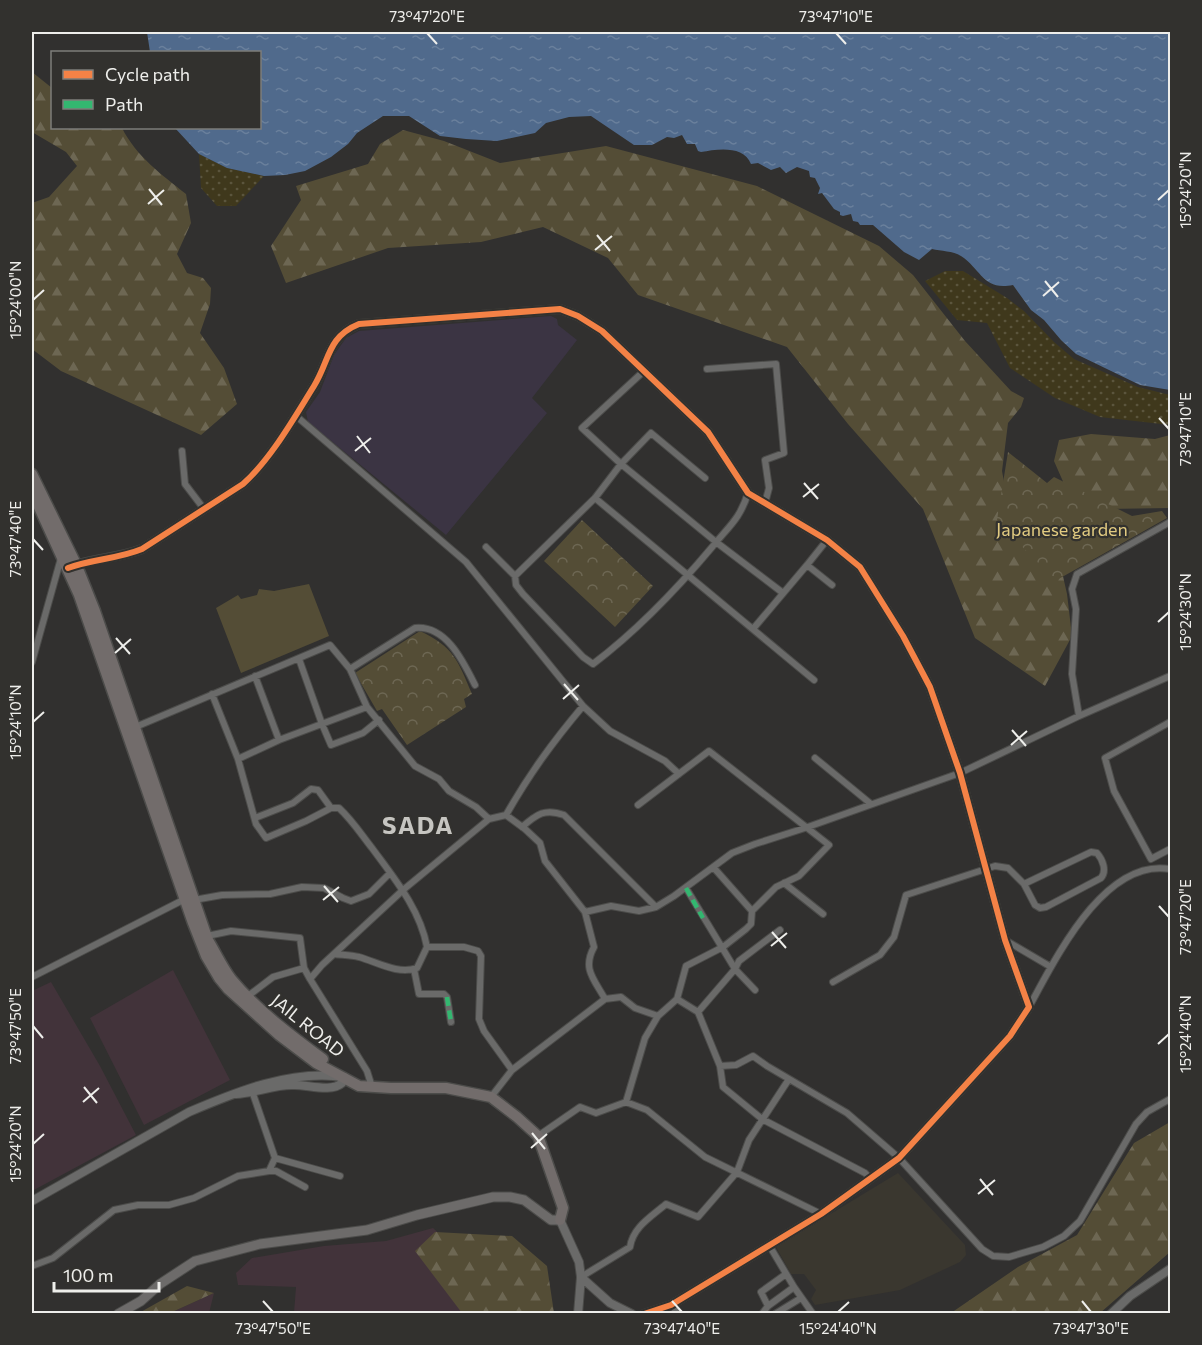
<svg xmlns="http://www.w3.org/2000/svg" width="1202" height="1345" font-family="Commissioner,sans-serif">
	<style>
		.built { fill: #3a372f }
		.industrial { fill: #42333a }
		.medical { fill: #3b3443 }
		.forest { fill: url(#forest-firs) }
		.sand { fill: url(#sand-dots) }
		.park { fill: url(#park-crowns) }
		.pitch { fill: #544d36 }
		.water { fill: url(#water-ripples) }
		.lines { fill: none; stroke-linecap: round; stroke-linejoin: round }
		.minor-casing { stroke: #4c4c4a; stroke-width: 8 }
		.tertiary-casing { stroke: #4c4c4a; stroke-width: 10 }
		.secondary-casing { stroke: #4c4c4a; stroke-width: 11 }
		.primary-casing { stroke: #4c4c4a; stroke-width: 13 }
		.minor { stroke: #6a6a69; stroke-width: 6 }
		.tertiary { stroke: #6a6a69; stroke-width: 8 }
		.secondary { stroke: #6d6b6a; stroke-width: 9 }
		.primary { stroke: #726c6b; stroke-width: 10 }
		.quiet { stroke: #33b770; stroke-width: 4.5; stroke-dasharray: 9 4.5; stroke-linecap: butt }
		.cycleway-casing { stroke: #32312e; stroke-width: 10 }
		.cycleway { stroke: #f48246; stroke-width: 6 }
		.ticks { fill: none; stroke: #eeeeeb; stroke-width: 2 }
		.labels { text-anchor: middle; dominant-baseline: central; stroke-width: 4.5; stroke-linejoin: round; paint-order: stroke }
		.park-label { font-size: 18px; fill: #e2cb81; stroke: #32312e }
		.street-label { font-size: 18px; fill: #eeeeeb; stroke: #32312e }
		.district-label { font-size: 24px; font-weight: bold; letter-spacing: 1.5px; fill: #c6c5c1; stroke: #32312e }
		.neatline { fill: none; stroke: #eeeeeb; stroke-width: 2 }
		.ticks-label { font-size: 15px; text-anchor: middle; fill: #eeeeeb }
	</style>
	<defs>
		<pattern id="forest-firs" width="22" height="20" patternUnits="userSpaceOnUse" patternTransform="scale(1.5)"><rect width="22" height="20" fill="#544d36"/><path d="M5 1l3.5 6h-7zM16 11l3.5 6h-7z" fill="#6d6753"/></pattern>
		<pattern id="sand-dots" width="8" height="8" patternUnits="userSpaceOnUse" patternTransform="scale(1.5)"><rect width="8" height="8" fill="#3f381c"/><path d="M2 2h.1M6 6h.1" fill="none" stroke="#5b553d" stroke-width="1.8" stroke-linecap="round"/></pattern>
		<pattern id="park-crowns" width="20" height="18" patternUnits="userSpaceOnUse" patternTransform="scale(1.5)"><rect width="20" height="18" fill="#544d36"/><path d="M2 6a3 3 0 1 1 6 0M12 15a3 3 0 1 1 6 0" fill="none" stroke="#6d6753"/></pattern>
		<pattern id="water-ripples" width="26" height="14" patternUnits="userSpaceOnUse" patternTransform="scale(1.5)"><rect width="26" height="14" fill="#506a8c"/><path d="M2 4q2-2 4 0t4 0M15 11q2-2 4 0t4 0" fill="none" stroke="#6a809c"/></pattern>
	</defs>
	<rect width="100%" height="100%" fill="#31302f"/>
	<!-- built -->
	<path class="built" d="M898,1173L965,1245L966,1255L960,1262L900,1290L815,1305L811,1299L816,1290L804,1274H791L776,1247Z"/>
	<!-- industrial -->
	<path class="industrial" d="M173,970L230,1080L144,1125L90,1018Z
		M51,982L100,1066L136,1135L32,1191V991Z
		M433,1228L497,1288L515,1313H294L296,1287L238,1285L236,1273L252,1258L324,1246L386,1241Z
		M214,1293L209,1313H170Z"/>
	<!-- medical -->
	<path class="medical" d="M551,316L557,319L558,325L577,340L532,398L547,413L446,535L308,422L306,412L320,392L334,355L346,338L359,331Z"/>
	<!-- forest -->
	<path class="forest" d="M32,72L52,88V128H122C136,156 162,175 186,194L191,223L177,254L187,273L203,278L211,288L210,304L200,333L224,368L237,404L201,435L61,371L32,349V203L49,197L77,166L66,152L32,132Z
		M403,130L444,141L500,163L606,146L757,186L879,246L913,275L965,341L1011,391L1024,398L1021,407L1008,423L1002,471L1008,504L1058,554L1067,594L1072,636L1045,686L975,638L923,509L848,424L787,347L638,295L608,258L543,227L481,242L388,248L286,283L271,246L301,200L296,186L368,164L380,144Z
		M1091,434L1155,439L1170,435V508L1104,509L1065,486L1054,461L1059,440Z
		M1170,1122V1252L1100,1313H951L1018,1267L1077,1235L1134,1143Z
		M435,1232L512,1236L547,1266L554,1313H462L415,1251Z
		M187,1286L214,1293L170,1313H139Z"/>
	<!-- sand -->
	<path class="sand" d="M199,154L227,168L264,176L236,206H217L201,188Z
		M945,271H963L1007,298L1024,311L1054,342L1074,359L1138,387L1170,395V425L1100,417L1055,398L1010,368L987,323L957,320L925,281Z"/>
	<!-- park -->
	<path class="park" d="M1008,452L1047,483L1054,477L1132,516L1162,511L1167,518L1055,581L997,520Z
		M582,520L653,586L615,627L544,561Z
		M420,631C454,647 458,661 472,694L464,699L466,707L407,745L382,709L377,711L355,673Z"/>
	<!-- pitch -->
	<path class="pitch" d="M309,584L329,636L241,673L216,608L238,595L241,599L257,595L259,589L274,591Z"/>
	<!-- water -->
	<path class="water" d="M147,32H1170V390L1140,385L1076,354L1061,340L1044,320L1031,310L1013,285C983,291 982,270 961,256C953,251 941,251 932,249L919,260L904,252L873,225H860L858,222L853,221L851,214L843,216L840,215V212L834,209L822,193L818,194L820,188L815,178L810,177L809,171L797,167L786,173L780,167L771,170L758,163L751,164C744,145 717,149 701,152L698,151L695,144H687L682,135L674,138L667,137L652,145H634L591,116L569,117L546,123L535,133L497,141L466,139L440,136L409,116H383L357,133L348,144L331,157L305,171L285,175L264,176L227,168L199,154L175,128H260V52H150Z"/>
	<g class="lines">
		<!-- minor casing -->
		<g class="minor-casing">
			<path id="minor" d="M707,369L776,364L784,453L765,460L769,488L765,503
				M644,371L582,428L621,464L595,498L515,576L516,585L523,594L583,657L593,664C638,630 677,589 713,546C729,526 740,519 748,493
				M295,415L466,562L583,706L610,731L665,761L679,774
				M182,451L185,484L204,509
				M705,478L651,433L621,464L716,542L783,593
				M595,498L814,680
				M827,540L807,565L832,585
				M486,547L515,576
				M753,629L807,565
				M299,659L322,724L331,745L363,733L379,720
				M32,662L61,558
				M350,669L367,707L415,766L439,779L449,791L476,807L489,819
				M255,676L279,740
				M212,694L238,759L256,824L266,838L306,821L331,808H339C352,820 361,834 372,848C394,878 420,909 427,947L417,968C398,975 377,962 359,957C351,955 342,955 334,954
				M1079,716L1072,674L1076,609L1072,589L1077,574L1170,522
				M1170,722L1105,758L1114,791L1151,859L1170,849
				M133,728L330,645L350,669L415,628C446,625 463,661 475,685
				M815,758L871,804
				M238,759L279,740L367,707
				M506,815C530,773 552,743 583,706
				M255,818L293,803L311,789L318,790L331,808
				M522,827C537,814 545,808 564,815L656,907
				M714,868L752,911
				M784,883L823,914
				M686,888L735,969L755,990
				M194,900L222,895L270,894L302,887L324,888L343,898L351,901L369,894L390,873
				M207,936L231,931L300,938L304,968L310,979
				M1005,940L1051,967
				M427,947H464L478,951L481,956L479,1019L484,1031L512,1070
				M414,969L419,994H444L447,997L451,1022
				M32,977L185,899
				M833,982L880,955L894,937L906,895L995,866L1008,868L1024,884L1091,852L1097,853C1103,860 1107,871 1101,878L1046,907L1040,908L1035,905L1024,884
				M248,996L273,977L304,968
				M605,999L621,997L635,1008L658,1016
				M677,999L698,1012L720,1066L723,1087L762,1119L865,1173L871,1179
				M1029,1007C1056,958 1104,858 1170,869
				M698,1012L735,969L739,961L780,930
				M720,1066L736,1065L753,1056L767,1066L847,1113L899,1158L982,1249L993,1256L1009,1257L1043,1247L1064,1236L1080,1221L1136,1124L1147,1112L1170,1099
				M372,1087L367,1071L310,979L322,965L403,890L489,819L506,815L525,829L540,843L545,861L585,912L611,906L639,911L656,907L674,896L732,853L755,844L805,828L960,773L1079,716L1170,676
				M491,1097L512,1070L605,999C594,979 582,969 594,947L585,912
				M626,1102L645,1038L658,1016L677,999L686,966L723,947L746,929L751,924L752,911L776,887L799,876L829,845L709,751L638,805
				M538,1136L580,1107L596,1113L626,1102L647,1110L705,1157L821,1214
				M275,1158L340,1176
				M269,1171H276L305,1187
				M769,1245L794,1287L813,1314
				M32,1266L53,1258L114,1210L138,1205H169L194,1198L238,1176L269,1171L275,1158L251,1088
				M581,1277L630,1247C633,1227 651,1217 666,1204L698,1217L737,1172L749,1140L789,1079
				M671,1305L679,1314
				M768,1306L761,1292L786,1274
				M762,1314L768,1306L794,1287
				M775,1314L801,1298"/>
		</g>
		<!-- tertiary casing -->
		<g class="tertiary-casing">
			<path id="tertiary" d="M72,566C95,558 119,558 142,549L243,484C271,459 294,418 314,386C330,360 327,337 359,324L560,309L578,316L602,331L708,432L748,493L827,540L860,567L903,636L930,687L960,773L1005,940L1029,1007L1010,1036L899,1158L821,1214L671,1305L644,1314
				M32,1201L189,1112C236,1092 291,1069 344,1077L342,1083C331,1093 306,1084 292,1085C273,1085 255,1093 236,1094
				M560,1220L579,1262L581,1277L578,1314
				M581,1277L610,1303L632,1314
				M1111,1314L1130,1296L1170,1269"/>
		</g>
		<!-- secondary casing -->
		<g class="secondary-casing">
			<path id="secondary" d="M118,1314L141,1301L160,1284L195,1261L260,1244L367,1230L417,1215L493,1197H510L524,1200L551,1220H560"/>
		</g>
		<!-- primary casing -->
		<g class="primary-casing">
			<path id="primary" d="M32,474L77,566L95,611L208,940C216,953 222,967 232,980C256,1009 293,1037 323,1059
				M32,492L79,595L193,923L206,956L219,978L228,989L279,1035L316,1063L359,1086L391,1088H446L491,1097L517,1117L538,1136L563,1208L560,1220"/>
		</g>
		<!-- minor -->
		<use href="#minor" class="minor"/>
		<!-- tertiary -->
		<use href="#tertiary" class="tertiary"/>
		<!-- secondary -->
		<use href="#secondary" class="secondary"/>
		<!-- primary -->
		<use href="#primary" class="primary"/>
		<!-- quiet -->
		<path class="quiet" d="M686,888L703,918
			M447,997L451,1022"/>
		<!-- cycleway casing -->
		<g class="cycleway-casing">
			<path id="cycleway" d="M68,568C92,559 118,559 142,549L243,484C271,459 294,418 314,386C330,360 327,337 359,324L560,309L578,316L602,331L708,432L748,493L827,540L860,567L903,636L930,687L960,773L1005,940L1029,1007L1010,1036L899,1158L821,1214L671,1305L644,1314"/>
		</g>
		<!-- cycleway -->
		<use href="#cycleway" class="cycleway"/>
	</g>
	<!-- ticks -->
	<path class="ticks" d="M427,33L437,44M836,33L846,44M149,189L162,205M1158,200L1169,190M148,204L164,190M597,235L610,251M595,250L612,236M1045,281L1058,297M1043,296L1059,282M33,300L44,290M1159,418L1169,429M357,436L370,453M355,451L371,438M804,483L818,499M803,497L819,484M33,539L43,550M1158,622L1169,612M116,638L130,654M115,653L131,639M564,684L578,700M563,699L579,685M33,722L44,712M1012,730L1026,746M1011,745L1027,731M324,886L338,902M323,900L339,887M1159,906L1169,917M772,932L786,948M771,946L787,933M33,1026L43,1038M1158,1044L1169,1034M84,1087L97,1103M83,1102L99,1088M532,1133L545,1149M33,1144L44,1134M531,1148L547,1134M980,1179L993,1195M978,1194L995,1180M263,1301L273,1312M672,1301L682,1312M1082,1301L1091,1312M838,1312L849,1302"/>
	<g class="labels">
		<!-- park labels -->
		<g class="park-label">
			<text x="1062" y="529">Japanese garden</text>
		</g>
		<!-- street labels -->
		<g class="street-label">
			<text transform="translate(308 1025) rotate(39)">JAIL ROAD</text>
		</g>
		<!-- district labels -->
		<g class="district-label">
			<text x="418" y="824">SADA</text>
		</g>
	</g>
	<!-- border -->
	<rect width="1202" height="1345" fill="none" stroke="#32312e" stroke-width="66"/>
	<!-- legend -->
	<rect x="51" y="51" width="210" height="78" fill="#32312e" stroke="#7d7d7a" stroke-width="1.5"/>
	<rect x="63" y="70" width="30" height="9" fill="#f48246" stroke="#7d7d7a" stroke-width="1.5"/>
	<text x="105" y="81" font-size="18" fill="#eeeeeb">Cycle path</text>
	<rect x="63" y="100" width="30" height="9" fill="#33b770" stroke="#7d7d7a" stroke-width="1.5"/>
	<text x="105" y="111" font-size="18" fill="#eeeeeb">Path</text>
	<!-- scale -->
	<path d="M54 1282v9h105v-9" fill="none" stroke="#eeeeeb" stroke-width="3"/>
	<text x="63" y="1282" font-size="18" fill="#eeeeeb" stroke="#32312e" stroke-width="4.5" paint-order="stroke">100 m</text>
	<rect x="33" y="33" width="1136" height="1279" class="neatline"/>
	<g class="ticks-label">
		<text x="427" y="22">73°47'20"E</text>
		<text x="836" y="22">73°47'10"E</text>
		<text transform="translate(1186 190) rotate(-90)" y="5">15°24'20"N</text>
		<text transform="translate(16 300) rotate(-90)" y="5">15°24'00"N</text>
		<text transform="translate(1186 429) rotate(-90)" y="5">73°47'10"E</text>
		<text transform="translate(16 539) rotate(-90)" y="5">73°47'40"E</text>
		<text transform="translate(1186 612) rotate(-90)" y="5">15°24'30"N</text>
		<text transform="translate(16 722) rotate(-90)" y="5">15°24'10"N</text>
		<text transform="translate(1186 917) rotate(-90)" y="5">73°47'20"E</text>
		<text transform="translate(16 1026) rotate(-90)" y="5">73°47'50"E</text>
		<text transform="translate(1186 1034) rotate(-90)" y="5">15°24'40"N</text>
		<text transform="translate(16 1144) rotate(-90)" y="5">15°24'20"N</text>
		<text x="273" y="1334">73°47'50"E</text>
		<text x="682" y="1334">73°47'40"E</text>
		<text x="838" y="1334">15°24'40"N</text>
		<text x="1091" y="1334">73°47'30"E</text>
	</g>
</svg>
